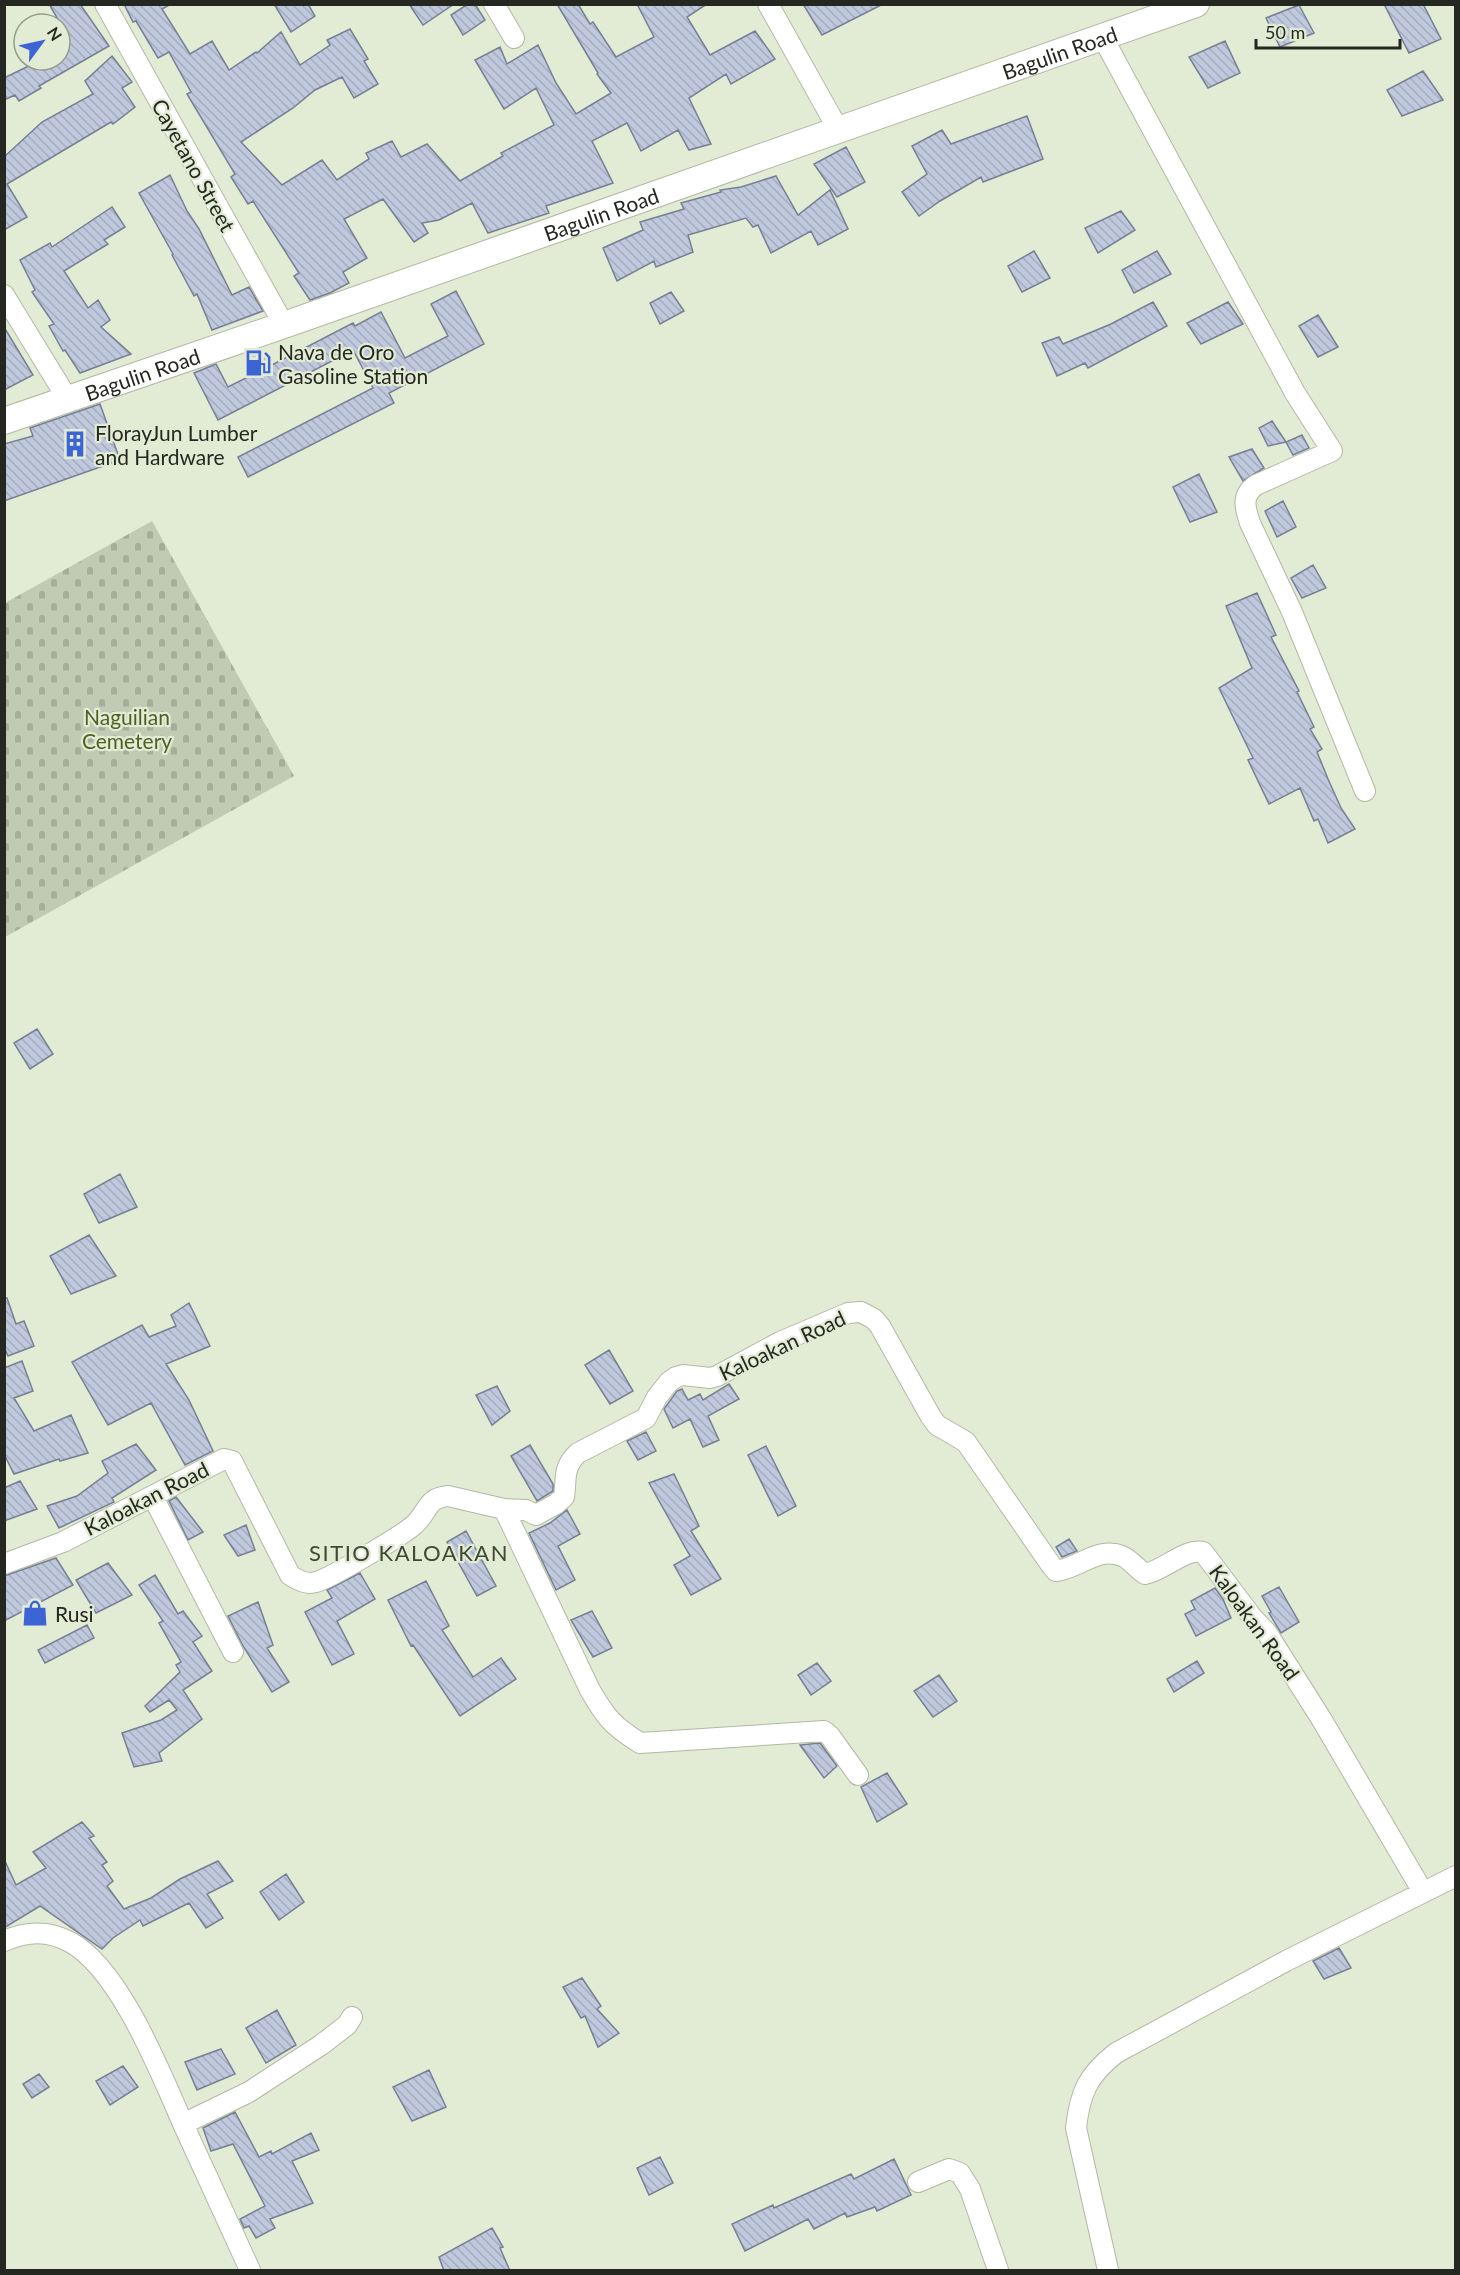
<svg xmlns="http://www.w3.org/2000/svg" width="1460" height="2275" font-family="Lato,sans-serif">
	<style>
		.cemetery { fill: url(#cemetery-stones) }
		.building { fill: url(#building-back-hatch); stroke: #767f93; stroke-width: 1.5 }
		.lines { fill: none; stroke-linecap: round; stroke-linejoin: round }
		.minor-casing { stroke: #b1b9a3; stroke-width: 22 }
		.major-casing { stroke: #b1b9a3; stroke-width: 28 }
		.minor { stroke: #fff; stroke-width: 20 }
		.major { stroke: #fff; stroke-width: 26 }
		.labels { text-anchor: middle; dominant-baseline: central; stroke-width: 4.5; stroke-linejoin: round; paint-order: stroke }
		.street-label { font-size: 21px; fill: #252820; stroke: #e2ebd4 }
		.poi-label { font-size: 21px; fill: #252820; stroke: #e2ebd4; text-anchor: start }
		.park-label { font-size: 21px; fill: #4e6025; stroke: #e2ebd4 }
		.neighbourhood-label { font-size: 22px; letter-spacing: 1.5px; fill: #404734; stroke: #e2ebd4 }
	</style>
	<defs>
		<pattern id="cemetery-stones" width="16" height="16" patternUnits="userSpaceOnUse" patternTransform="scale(1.5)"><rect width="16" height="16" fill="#c1cab3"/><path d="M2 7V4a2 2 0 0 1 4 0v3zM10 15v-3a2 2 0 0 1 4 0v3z" fill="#a6ae9a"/></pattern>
		<pattern id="building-back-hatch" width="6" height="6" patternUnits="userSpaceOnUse" patternTransform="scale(1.5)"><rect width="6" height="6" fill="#bfc8dd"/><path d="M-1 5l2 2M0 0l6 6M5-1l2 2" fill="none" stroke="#a4acbd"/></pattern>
	</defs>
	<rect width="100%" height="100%" fill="#e2ebd4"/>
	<!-- cemetery -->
	<path class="cemetery" d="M152,521L294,776L5,937V603Z"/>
	<!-- building -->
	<path class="building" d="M49,4H80L109,46L39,86L41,88L19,101L15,95L4,100V78L41,60H60V23Z
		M124,4H171L162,9L190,54L212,41L229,70L256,52L257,53L281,32L300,65L330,45L327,40L350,29L368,59L364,61L378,84L354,98L342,77L315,90L293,108L241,142L282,185L322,160L337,180L369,159L366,153L392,141L401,157L427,144L460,181L503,156L501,153L554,125L536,88L504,109L475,60L500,47L507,64L538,45L556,83L576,114L611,93L597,74L598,73L557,4H578L590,24L593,22L616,57L654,37L637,4H707L687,17L710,55L755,31L775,59L731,84L726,74L689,98L711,144L689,150L678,130L641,151L627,123L592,141L613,183L546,206L549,213L488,233L472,203L439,220L422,223L428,233L414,242L383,199L344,219L367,258L343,272L349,283L330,293L310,300L294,276L299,273L253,201L248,204L231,177L235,174L187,94L191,92L169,52L158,58L136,21L133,22Z
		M274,4H308L315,16L291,32Z
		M409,4H454L423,25Z
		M468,4H475L485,20L463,35L451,15Z
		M803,4H883L822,35Z
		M1384,4H1423L1441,39L1409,53Z
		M1299,5L1314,33L1280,47L1266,18Z
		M1225,41L1240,73L1208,88L1189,57Z
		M112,56L132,82L122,88L135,107L113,124L111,122L7,184L27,217L4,230V157L42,122L93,94L85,81Z
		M1423,71L1443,100L1402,116L1387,90Z
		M1027,116L1043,159L983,182L981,177L940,201L919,216L902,192L927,174L912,146L942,130L951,144Z
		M846,147L865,182L837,197L814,164Z
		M170,175L187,211L199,229L232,295L249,287L263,311L212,330L197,294L194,296L172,255L173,254L139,193Z
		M776,176L798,215L830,190L848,229L818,245L811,231L771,253L758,225L753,227L746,218L688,235L693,252L656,267L654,261L617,281L603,248L643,230L640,222L684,209L681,203L721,192L720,190L741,187Z
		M112,207L125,227L104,240L108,244L64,271L88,308L98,300L110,320L101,327L131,354L80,373L65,350L63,351L49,326L54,324L32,292L35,290L20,260L50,243L52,247Z
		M1121,211L1135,230L1098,253L1085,228Z
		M1034,251L1050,278L1022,292L1008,266Z
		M1157,251L1171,274L1134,293L1122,270Z
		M456,291L484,344L389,393L394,403L248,477L238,457L373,388L353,350L218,420L194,373L216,364L228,387L254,374L246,358L261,350L270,366L353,323L355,326L381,312L405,358L448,336L431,304Z
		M671,292L684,311L660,324L650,303Z
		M1153,302L1167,326L1088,368L1085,363L1057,376L1042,343L1059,337L1063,344L1111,324Z
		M1228,302L1243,324L1201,344L1187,323Z
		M1318,315L1338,347L1318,357L1299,326Z
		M4,327L33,375L4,390Z
		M100,404L120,460L4,501V444L33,436L30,428Z
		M1272,421L1286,442L1268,446L1259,428Z
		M1302,435L1309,448L1293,455L1286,442Z
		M1252,449L1264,468L1243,481L1229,457Z
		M1199,474L1217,512L1190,522L1173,487Z
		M1283,501L1296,527L1277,537L1265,511Z
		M1313,565L1326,588L1302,598L1291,578Z
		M1257,593L1276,635L1271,637L1299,691L1297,692L1314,727L1310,729L1322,749L1317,752L1328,779L1341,808L1355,829L1328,843L1318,819L1314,821L1300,788L1269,804L1248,760L1253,758L1219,688L1252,668L1226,606Z
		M37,1029L53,1054L30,1069L14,1043Z
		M120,1174L137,1207L99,1223L84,1194Z
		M89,1235L116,1276L71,1294L50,1256Z
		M4,1298H7L16,1324L24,1321L34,1346L8,1356L4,1347Z
		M189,1303L210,1346L166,1364L189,1400L213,1451L185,1465L151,1403L108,1425L72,1362L142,1325L149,1337L176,1326L171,1315Z
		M609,1350L633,1391L610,1404L585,1365Z
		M22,1361L33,1391L14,1398L34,1431L71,1415L88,1453L60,1461L59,1459L14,1474L4,1454V1368Z
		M729,1384L739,1399L708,1416L719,1440L703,1447L690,1419L673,1428L664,1409L677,1391L682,1389L688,1400L700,1394L703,1400Z
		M497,1386L510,1411L492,1425L476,1395Z
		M646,1432L656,1451L638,1460L627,1441Z
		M136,1444L156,1470L112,1498L114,1502L59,1528L47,1506L77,1496L108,1473L102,1461Z
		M530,1445L553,1484V1491L537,1501L511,1456Z
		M766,1446L796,1506L778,1516L748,1455Z
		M674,1474L699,1526L691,1531L721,1579L691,1595L674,1565L690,1556L649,1483Z
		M20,1481L37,1509L4,1521V1488Z
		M176,1497L203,1532L188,1540L169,1501Z
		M567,1510L580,1534L558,1546L575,1580L556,1590L529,1533L550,1523Z
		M246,1525L255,1550L238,1556L224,1535Z
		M466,1531L496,1586L477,1596L447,1542Z
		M1069,1539L1077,1551L1062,1557L1056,1547Z
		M56,1558L73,1585L4,1621V1576Z
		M108,1563L132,1595L96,1613L76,1580Z
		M360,1573L375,1599L337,1621L354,1654L332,1665L305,1612L332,1598L327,1590Z
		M155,1575L178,1614L183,1611L202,1636L193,1642L212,1671L183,1690L202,1719L159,1753L162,1761L134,1767L122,1733L161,1720L177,1710L169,1700L150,1712L145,1706L180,1672L176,1665L181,1662L159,1623L163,1621L139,1585Z
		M426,1581L449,1626L442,1630L473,1677L501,1658L516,1679L460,1716L413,1645L411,1646L388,1600Z
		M1279,1587L1299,1622L1281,1633L1269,1613L1271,1612L1262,1596Z
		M1215,1588L1223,1599L1231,1618L1196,1636L1185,1614L1195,1609L1191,1601Z
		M258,1602L273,1645L267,1648L289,1682L272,1692L243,1646L228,1616Z
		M592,1611L612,1648L593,1657L571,1620Z
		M87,1625L94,1638L45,1663L38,1650Z
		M1197,1661L1204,1673L1174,1692L1167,1679Z
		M817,1663L831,1681L811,1695L798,1675Z
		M939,1675L957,1701L933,1717L914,1691Z
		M820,1743L837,1766L824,1778L800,1745Z
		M887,1773L907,1804L877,1822L861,1787Z
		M82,1822L94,1836L89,1838L107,1862L102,1865L113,1881L107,1886L124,1909L151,1898L180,1879L218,1861L233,1881L207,1894L223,1918L206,1928L189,1903L143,1926L140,1920L113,1938L102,1949L40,1906L4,1928V1859L16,1885L46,1868L33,1852Z
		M286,1874L304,1902L279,1920L260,1892Z
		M1339,1948L1351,1968L1324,1979L1313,1961Z
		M582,1978L601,2006L597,2009L619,2033L598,2047L585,2016L581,2018L563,1987Z
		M277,2010L296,2045L266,2063L246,2028Z
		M221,2049L235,2074L197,2090L185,2062Z
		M123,2066L138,2087L110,2105L96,2081Z
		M429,2070L446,2107L412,2121L393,2087Z
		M39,2074L49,2087L32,2098L23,2084Z
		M235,2112L259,2157L271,2151L272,2154L311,2133L319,2150L292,2161L313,2203L270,2219L275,2228L256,2238L249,2226L244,2228L240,2219L265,2206L233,2144L211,2151L203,2128Z
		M660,2157L673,2183L649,2195L637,2168Z
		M894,2159L911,2195L877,2211L875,2207L847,2217L845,2213L814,2229L808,2219L745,2251L732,2224L773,2205L774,2208L851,2174L854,2179Z
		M492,2228L503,2247L500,2248L510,2271H444L439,2257Z"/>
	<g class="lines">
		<!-- minor casing -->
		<g class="minor-casing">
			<path id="minor" d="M105,4L284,325
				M494,4L514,38
				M768,4L838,129
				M1103,38L1295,393L1332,451L1256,485C1241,495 1245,508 1250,523L1292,612L1365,791
				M4,295L67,398
				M153,1497L233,1652
				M504,1509L590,1690C606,1718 613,1726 640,1743L824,1731L830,1736L858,1775
				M4,1564L63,1542L224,1459L232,1461L290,1575C298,1580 306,1585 316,1582C329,1579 405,1534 415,1524C429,1511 426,1498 448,1496L504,1509L526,1510L536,1515L556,1504L564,1497C567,1478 562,1468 578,1453L646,1418L657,1397L669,1382L676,1377L683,1375L710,1378L717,1376L780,1342L848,1313L861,1312L874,1319L880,1326L931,1417L937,1425L966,1442L1051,1565L1056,1571C1078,1569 1098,1546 1122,1556C1130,1559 1137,1569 1145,1574C1165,1570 1185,1548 1203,1552L1252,1617L1267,1633L1322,1720L1423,1892
				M4,1941C27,1931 48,1930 70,1942C120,1969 161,2074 184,2126C206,2174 228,2222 250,2270
				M183,2124L249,2092L321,2045L347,2025L352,2017
				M918,2182L949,2169L960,2173L970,2189L998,2270
				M1108,2270L1076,2128C1080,2092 1088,2075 1116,2053L1286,1961L1456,1876"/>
		</g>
		<!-- major casing -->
		<g class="major-casing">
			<g id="major">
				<path id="s1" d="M4,421L284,325L1196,4"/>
			</g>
		</g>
		<!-- minor -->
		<use href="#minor" class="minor"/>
		<!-- major -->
		<use href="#major" class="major"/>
	</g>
	<!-- icons -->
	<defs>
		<g id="fuel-bare" transform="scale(2.07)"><path d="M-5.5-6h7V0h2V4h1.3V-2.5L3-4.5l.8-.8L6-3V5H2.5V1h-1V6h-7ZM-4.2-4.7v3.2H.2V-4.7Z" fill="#3d64d5" stroke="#e2ebd4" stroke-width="2.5" paint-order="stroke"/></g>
		<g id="building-bare" transform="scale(2.07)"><path d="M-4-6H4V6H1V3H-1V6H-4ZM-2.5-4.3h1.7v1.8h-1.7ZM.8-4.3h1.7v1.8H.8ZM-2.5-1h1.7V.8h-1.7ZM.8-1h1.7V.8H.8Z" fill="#3d64d5" stroke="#e2ebd4" stroke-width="2.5" paint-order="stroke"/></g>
		<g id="shop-bare" transform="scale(2.07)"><path d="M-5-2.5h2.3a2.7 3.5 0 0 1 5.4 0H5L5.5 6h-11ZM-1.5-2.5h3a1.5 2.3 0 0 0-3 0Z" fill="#3d64d5" stroke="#e2ebd4" stroke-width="2.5" paint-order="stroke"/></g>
	</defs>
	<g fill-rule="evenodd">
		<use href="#fuel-bare" x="258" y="363"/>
		<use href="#building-bare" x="75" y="444"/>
		<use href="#shop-bare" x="35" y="1613"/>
	</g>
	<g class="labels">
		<!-- street labels -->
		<g class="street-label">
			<text stroke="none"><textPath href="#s1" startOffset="1118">Bagulin Road</textPath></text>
			<text transform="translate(194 165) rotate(61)">Cayetano Street</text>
			<text stroke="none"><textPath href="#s1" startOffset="632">Bagulin Road</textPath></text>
			<text stroke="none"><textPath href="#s1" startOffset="146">Bagulin Road</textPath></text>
			<text transform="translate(782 1345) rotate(-25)">Kaloakan Road</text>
			<text transform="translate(146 1498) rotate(-27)">Kaloakan Road</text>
			<text transform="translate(1255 1622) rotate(54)">Kaloakan Road</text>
		</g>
		<!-- poi labels -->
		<g class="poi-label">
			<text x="278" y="351">Nava de Oro<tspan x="278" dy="24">Gasoline Station</tspan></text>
			<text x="95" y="432">FlorayJun Lumber<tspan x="95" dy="24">and Hardware</tspan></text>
			<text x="55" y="1613">Rusi</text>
		</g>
		<!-- park labels -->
		<g class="park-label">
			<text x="127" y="716">Naguilian<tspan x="127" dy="24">Cemetery</tspan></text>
		</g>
		<!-- neighbourhood labels -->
		<g class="neighbourhood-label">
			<text x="409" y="1552">SITIO KALOAKAN</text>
		</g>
	</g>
	<!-- border -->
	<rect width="1460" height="2275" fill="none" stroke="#252820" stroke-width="12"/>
	<!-- north arrow -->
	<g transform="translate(42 42) rotate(57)"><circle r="28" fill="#e2ebd4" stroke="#969d8c" stroke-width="1.5"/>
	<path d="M0-4.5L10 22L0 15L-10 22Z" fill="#3d64d5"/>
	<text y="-9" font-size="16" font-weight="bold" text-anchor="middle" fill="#252820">N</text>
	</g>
	<!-- scale -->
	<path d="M1256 39v9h144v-9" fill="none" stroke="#252820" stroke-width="3"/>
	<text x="1265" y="39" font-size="18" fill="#252820" stroke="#e2ebd4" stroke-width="4.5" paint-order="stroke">50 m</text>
</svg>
